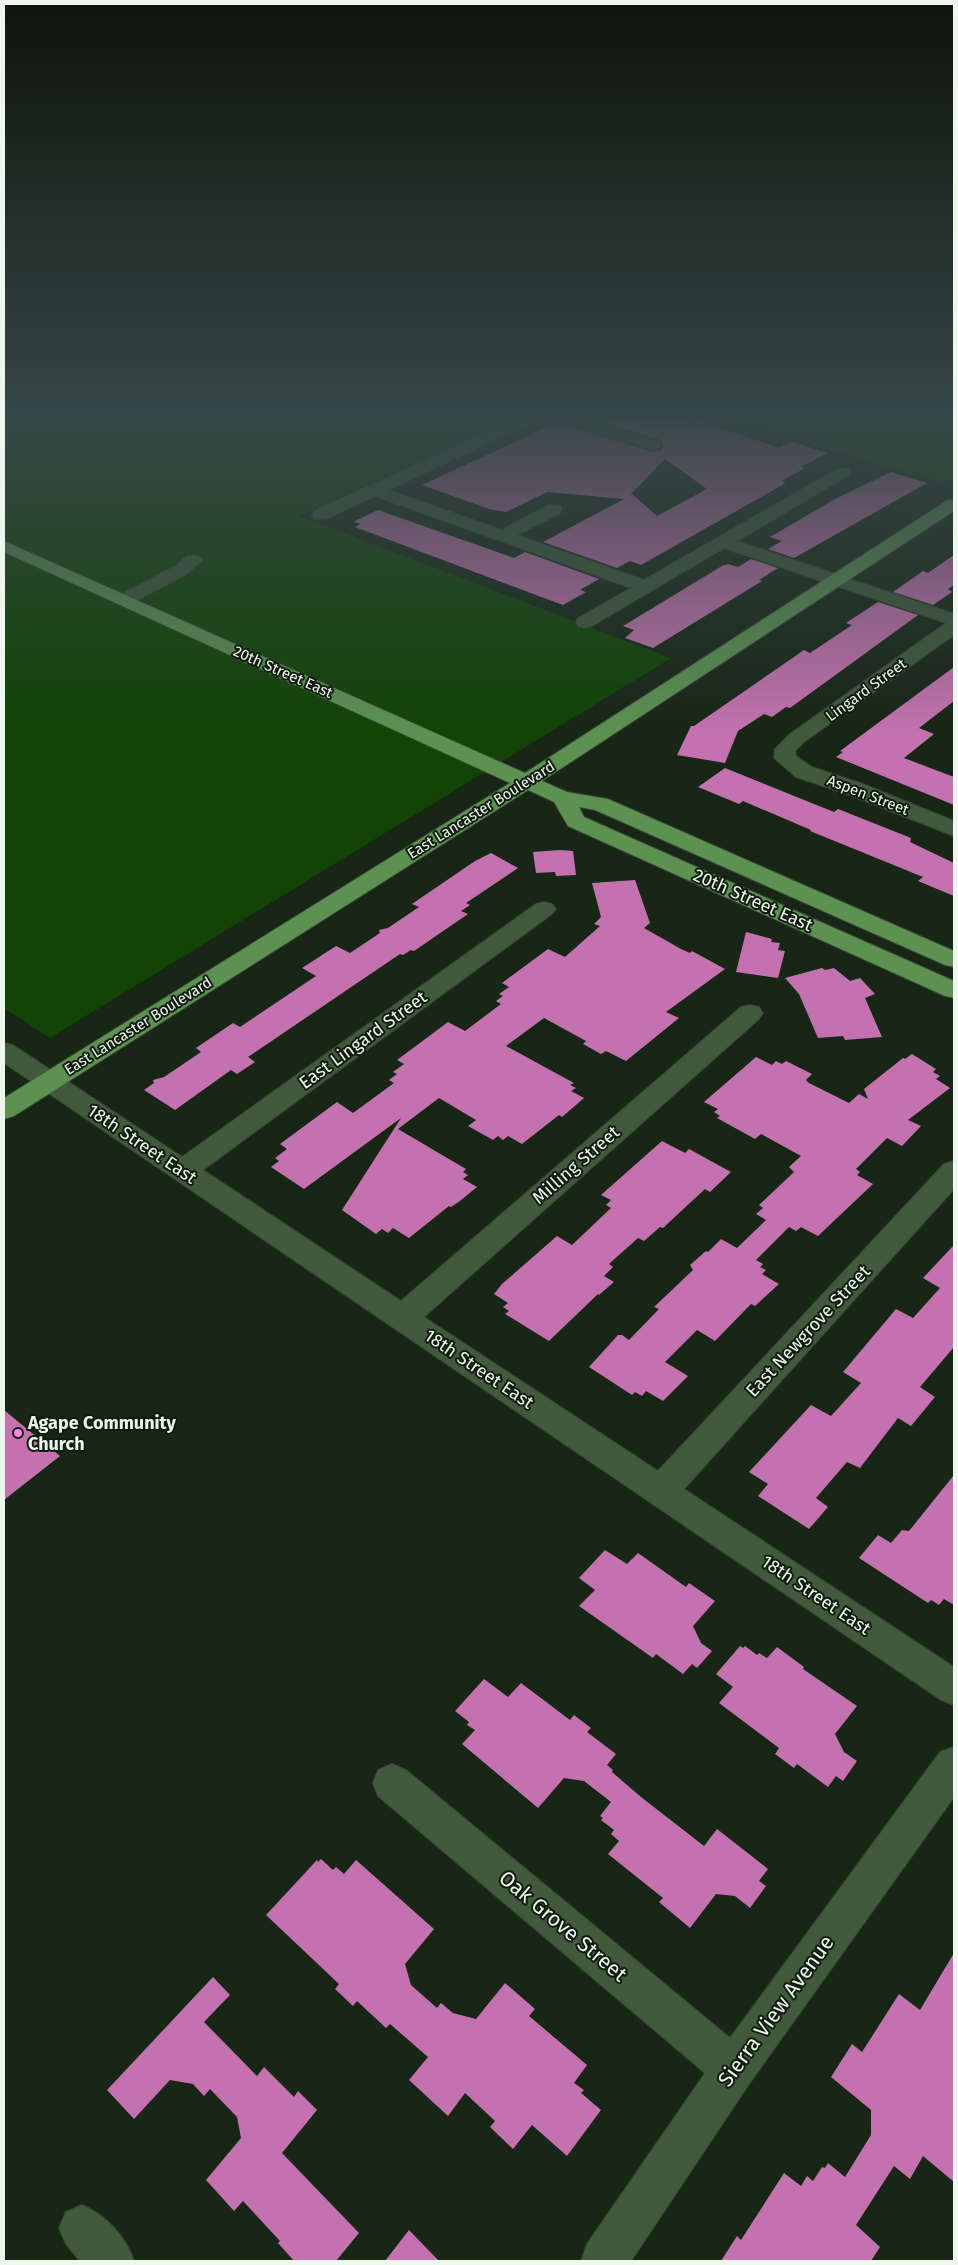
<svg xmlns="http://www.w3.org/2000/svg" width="958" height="2265" font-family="'Fira Sans',sans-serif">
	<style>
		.green { fill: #114405 }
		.building { fill: #c372af; fill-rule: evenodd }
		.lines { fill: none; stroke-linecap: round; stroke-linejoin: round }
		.minor-casing { stroke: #364334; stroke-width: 2 }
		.major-casing { stroke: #364334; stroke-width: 2 }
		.minor { fill: #405a3b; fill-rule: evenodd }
		.major { fill: #5c9152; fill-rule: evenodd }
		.poi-dot { fill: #fd86e2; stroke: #0f1c0d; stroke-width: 2 }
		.labels { text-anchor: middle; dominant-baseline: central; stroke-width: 4; stroke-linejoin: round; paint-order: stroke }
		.far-street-label { font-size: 15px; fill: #eef7ed; stroke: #0f1c0d }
		.street-label { font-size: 18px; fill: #eef7ed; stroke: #0f1c0d }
		.poi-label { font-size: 18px; font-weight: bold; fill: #eef7ed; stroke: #0f1c0d; text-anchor: start }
		.near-street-label { font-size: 21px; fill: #eef7ed; stroke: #0f1c0d }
	</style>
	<rect width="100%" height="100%" fill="#182616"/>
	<!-- green -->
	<path class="green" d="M12,414H523L299,516L671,658L50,1038L4,1008V417Z
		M712,414H954V476L944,483Z"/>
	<!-- building -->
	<path class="building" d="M575,414H623L642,420L654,414H661L691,423L698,420L779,448L793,442L827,453L801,467L805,468L782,481L785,482L784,484L641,565L630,561L617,568L543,542L624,499L547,492L506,512L489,509L422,485L556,423L653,452L661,450L664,446L661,440ZM665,459L707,489L657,516L632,494L629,496Z
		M891,472L927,483L794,558L768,549L782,541L770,537L835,499Z
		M378,510L514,558L525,552L599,579L580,590L586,592L563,605L355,527L361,524L353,522Z
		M954,555V585L948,589L952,592L933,605L893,592L923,571L928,573Z
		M751,559L778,568L759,580L762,581L653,648L625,638L634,630L623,626L722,566L728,564L738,567Z
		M878,602L918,615L790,708L786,707L772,717L764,714L738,731L725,763L677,755L691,726H694L804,650L810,653L852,625L846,623Z
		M954,667V701L919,728L934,734L904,758L954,777V805L836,757L843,752L840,751Z
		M725,768L834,812L838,809L911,838L910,842L954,863V896L918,881L923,877L810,831L811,830L743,801L739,804L698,787Z
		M560,850L573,851L576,875L556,876L555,872L536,873L533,852Z
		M491,853L518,868L466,903L470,905L461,911L468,914L414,951L411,950L403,955L400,954L248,1057L255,1062L237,1074L231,1070L175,1110L144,1090L154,1083L153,1080L164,1077L201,1052L196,1048L233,1023L240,1027L316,976L302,968L336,946L350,953L380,933L379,930L388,928L419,907L412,904L475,861Z
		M635,880L650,923L644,928L681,949L690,953L692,951L725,969L666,1012L679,1018L626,1061L606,1051L601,1054L583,1044L586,1041L544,1018L506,1046L574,1083L570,1085L576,1088L571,1091L584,1098L562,1117L559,1115L522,1144L508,1136L503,1140L498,1136L493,1140L468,1126L476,1120L439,1098L398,1129L466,1169L463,1172L468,1175L463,1179L477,1187L460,1201L451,1207L449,1206L409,1238L393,1228L388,1233L382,1229L376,1234L342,1210L401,1118L304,1189L271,1167L279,1161L275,1158L287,1149L280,1144L337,1102L353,1113L394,1083L389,1080L397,1074L393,1072L404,1064L397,1060L448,1022L465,1031L501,1004L496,1001L503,996L499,994L509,987L502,983L548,949L565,957L600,926L594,924L601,917L592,883Z
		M746,932L772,939L771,942L780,943L778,950L785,951L778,978L736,972Z
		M822,968L825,970L834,968L850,981L860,978L875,994L865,998L882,1037L845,1040L843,1036L818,1038L799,994L785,978Z
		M912,1054L936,1069L933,1072L940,1076L936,1079L950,1088L908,1120L921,1126L902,1146L887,1138L856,1169L860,1172L857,1175L873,1184L818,1236L801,1227L796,1231L789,1227L756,1260L763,1264L760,1267L766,1270L762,1274L779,1284L755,1306L751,1304L715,1341L697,1330L665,1362L688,1376L663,1401L646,1391L642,1396L635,1392L632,1395L589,1367L618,1335H622L629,1340L659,1309L654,1307L693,1270L690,1265L706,1251L708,1252L721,1239L737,1248L766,1220L756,1214L763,1208L759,1205L794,1172L789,1167L801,1156L761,1134L755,1139L717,1118L720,1116L714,1112L718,1109L704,1102L756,1057L772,1065L776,1061L782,1064L786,1061L812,1074L806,1080L809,1083L849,1103L859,1094L868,1099L864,1089L903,1058L905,1059Z
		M662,1141L685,1153L689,1149L731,1172L710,1192L705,1189L663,1228L660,1227L644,1241L638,1238L609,1264L613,1267L604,1276L614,1282L599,1295L598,1294L549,1341L505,1314L509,1311L503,1307L508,1303L494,1294L502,1284L557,1236L572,1245L611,1208L606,1205L611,1200L601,1195Z
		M954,1245V1347L920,1387L935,1397L911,1426L898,1418L860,1468L847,1462L816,1498L828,1507L809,1529L758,1496L768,1484L749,1472L811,1405L831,1416L861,1383L843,1372L896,1309L913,1318L940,1288L923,1278Z
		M4,1410L60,1456L4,1500Z
		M954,1475V1605L944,1599L939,1605L931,1600L928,1603L859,1558L878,1535L891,1543L902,1530L909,1531Z
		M605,1550L627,1564L638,1553L686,1587L689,1583L715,1601L693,1626L701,1643L712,1651L697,1668L692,1664L683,1674L656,1654L653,1658L579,1606L595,1590L579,1578Z
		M740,1646L743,1648L745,1646L757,1655L759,1653L767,1658L777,1647L804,1667L803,1669L857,1706L835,1734L844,1752L857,1761L843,1781L836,1776L828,1787L797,1764L794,1768L775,1754L779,1748L719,1703L733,1687L716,1674Z
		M484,1679L508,1697L521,1683L570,1720L574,1715L591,1728L587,1732L616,1754L607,1765L613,1770L612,1772L641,1797L704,1846L717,1829L768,1869L759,1881L766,1886L750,1908L735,1896L716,1894L690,1928L659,1902L663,1898L608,1854L619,1841L611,1834L614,1830L601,1820L603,1818L600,1816L611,1802L584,1781L564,1778L538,1808L462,1744L475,1730L467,1725L469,1722L455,1711Z
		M321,1859L333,1870L336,1867L344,1874L356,1860L434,1929L405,1964L411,1985L437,2008L441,2003L453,2013L476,2019L505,1983L535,2009L529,2016L587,2065L574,2083L584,2090L581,2093L601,2110L567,2156L532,2125L513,2149L490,2127L495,2121L465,2093L448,2116L409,2080L428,2057L390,2024L386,2028L357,2001L353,2006L335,1989L339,1984L266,1915L317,1860L318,1862Z
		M954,1953V2182L923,2156L910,2179L894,2166L856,2225L880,2247L871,2261H721L737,2236L741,2240L784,2173L801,2186L807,2176L813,2181L822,2167L825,2168L828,2163L845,2177L871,2135V2110L831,2077L852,2044L862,2052L899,1994L920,2010Z
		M213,1977L230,1995L204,2022L257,2076L264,2067L294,2097L298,2091L317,2110L282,2153L359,2233L336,2261H294L278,2243L280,2241L243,2201L234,2211L206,2180L241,2138L237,2117L210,2089L204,2096L193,2084L170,2080L134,2119L107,2090Z
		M409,2230L439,2261H385Z"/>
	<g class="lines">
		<!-- minor casing -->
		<g class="minor-casing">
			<path id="minor" d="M526,414H567L660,442L662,445L660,448L654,450L544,417L388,490L502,530L548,505H560L562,509L560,513L517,535L644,580L837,469H849L851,472L849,475L737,541L954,614V635L804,742L795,751L796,756L812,767L863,784L954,821V836L847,794L796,777L774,758L775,749L790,734L946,623L724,548L592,626L585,628L578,626L576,622L578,618L631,588L375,496L326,519H314L312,515L314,511Z
				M193,555L199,556L202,560L187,574L130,604L124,605L118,604L115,600L118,596L175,566L187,556Z
				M544,902L552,904L556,909L552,914L203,1170L401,1301L741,1007L750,1005L759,1007L763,1013L759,1019L424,1317L658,1471L944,1164L954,1161V1189L684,1489L954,1667V1705L941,1700L4,1063V1043L13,1045L182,1157L536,904Z
				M954,1747V1797L749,2084L631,2261H581L587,2244L705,2073L378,1796L373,1783L378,1770L392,1764L406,1770L730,2038L940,1752Z
				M82,2205C106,2215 126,2237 134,2261H80L66,2244L59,2228L66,2212Z"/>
		</g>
		<!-- major casing -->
		<g class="major-casing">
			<path id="major" d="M954,499V511L542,781L567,792L608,799L954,951V967L945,965L595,810L579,807L584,817L954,981V998L945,996L568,826L554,802L528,790L14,1116L4,1119V1098L510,783L4,552V541L525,773L948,500Z"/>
		</g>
		<!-- minor -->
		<use href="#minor" class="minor"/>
		<!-- major -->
		<use href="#major" class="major"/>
	</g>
	<!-- sky -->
	<linearGradient id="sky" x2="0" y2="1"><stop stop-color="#0d150c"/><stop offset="0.57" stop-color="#374747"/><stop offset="1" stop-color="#374747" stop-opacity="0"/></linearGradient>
	<rect width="958" height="732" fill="url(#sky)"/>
	<!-- markers -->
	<circle class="poi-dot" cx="18" cy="1433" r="5"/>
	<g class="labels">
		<!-- far-street labels -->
		<g class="far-street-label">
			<text transform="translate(283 672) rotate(24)">20th Street East</text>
			<text transform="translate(866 690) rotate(-36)">Lingard Street</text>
			<text transform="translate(868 795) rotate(21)">Aspen Street</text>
			<text transform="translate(481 810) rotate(-32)">East Lancaster Boulevard</text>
			<text transform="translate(138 1026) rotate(-32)">East Lancaster Boulevard</text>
		</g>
		<!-- street labels -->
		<g class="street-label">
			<text transform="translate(753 900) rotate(24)">20th Street East</text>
			<text transform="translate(363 1040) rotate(-36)">East Lingard Street</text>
			<text transform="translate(142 1144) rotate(34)">18th Street East</text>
			<text transform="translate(576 1165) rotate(-41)">Milling Street</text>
			<text transform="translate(808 1331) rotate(-47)">East Newgrove Street</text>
			<text transform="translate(479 1369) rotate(34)">18th Street East</text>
			<text transform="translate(816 1595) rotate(34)">18th Street East</text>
		</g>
		<!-- poi labels -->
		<g class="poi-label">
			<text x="28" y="1423">Agape Community<tspan x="28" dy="21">Church</tspan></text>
		</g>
		<!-- near-street labels -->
		<g class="near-street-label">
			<text transform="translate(563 1926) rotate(40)">Oak Grove Street</text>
			<text transform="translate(776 2011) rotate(-54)">Sierra View Avenue</text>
		</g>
	</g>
	<!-- border -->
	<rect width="958" height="2265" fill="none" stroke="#eef7ed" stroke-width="10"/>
</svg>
